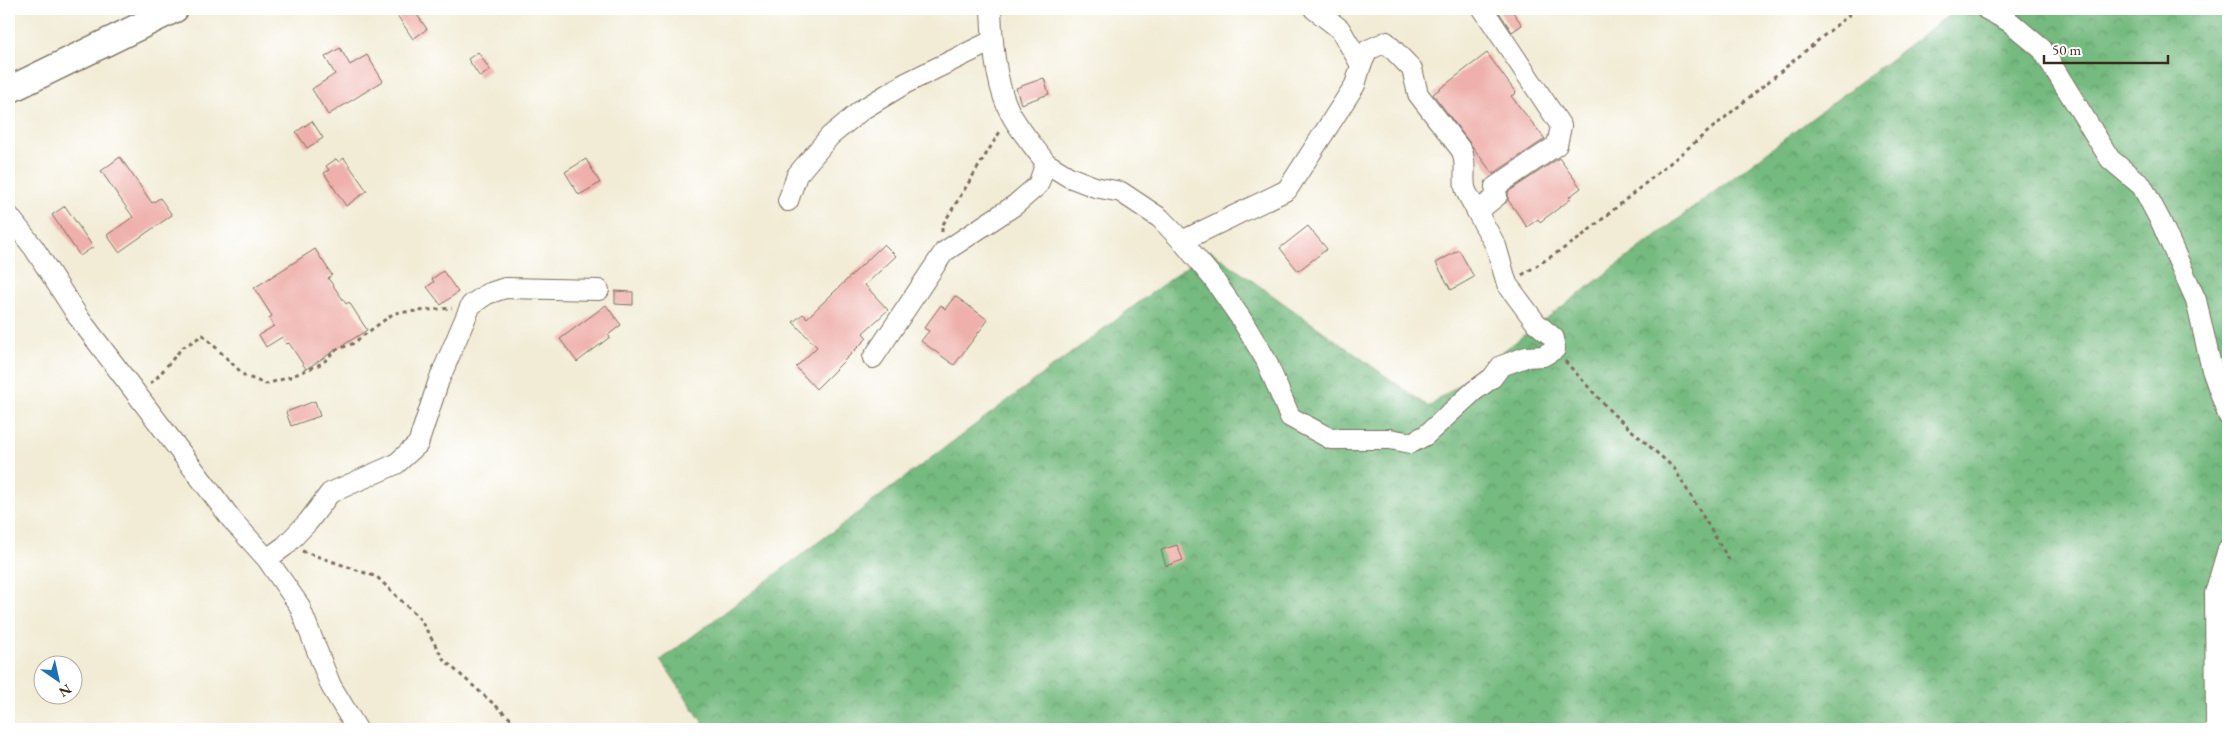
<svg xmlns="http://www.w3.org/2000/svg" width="2237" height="738" font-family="'EB Garamond',serif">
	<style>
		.forest { fill: url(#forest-crowns); stroke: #58724e }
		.building { fill: #efb0ab }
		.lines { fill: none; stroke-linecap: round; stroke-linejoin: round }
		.minor-casing { stroke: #7b6e5e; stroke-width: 22 }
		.major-casing { stroke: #7b6e5e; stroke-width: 29 }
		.path { stroke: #7b6e5e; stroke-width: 3; stroke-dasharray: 4 4; stroke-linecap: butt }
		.minor { stroke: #fff; stroke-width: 20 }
		.major { stroke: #fff; stroke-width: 26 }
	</style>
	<defs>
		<pattern id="forest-crowns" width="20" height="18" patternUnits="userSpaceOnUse" patternTransform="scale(1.25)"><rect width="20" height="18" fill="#74ba7f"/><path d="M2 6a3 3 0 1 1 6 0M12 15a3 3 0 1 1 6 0" fill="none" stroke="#609767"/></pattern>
	</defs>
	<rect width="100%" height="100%" fill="#fff"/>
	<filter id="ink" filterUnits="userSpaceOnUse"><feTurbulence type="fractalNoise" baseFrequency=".02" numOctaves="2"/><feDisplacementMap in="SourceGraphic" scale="10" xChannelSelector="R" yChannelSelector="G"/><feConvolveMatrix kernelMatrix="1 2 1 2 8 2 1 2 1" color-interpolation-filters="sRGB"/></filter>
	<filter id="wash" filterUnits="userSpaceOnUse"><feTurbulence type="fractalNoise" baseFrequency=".0096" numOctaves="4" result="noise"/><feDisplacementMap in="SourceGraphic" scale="20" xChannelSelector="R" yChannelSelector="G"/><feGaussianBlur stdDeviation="1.12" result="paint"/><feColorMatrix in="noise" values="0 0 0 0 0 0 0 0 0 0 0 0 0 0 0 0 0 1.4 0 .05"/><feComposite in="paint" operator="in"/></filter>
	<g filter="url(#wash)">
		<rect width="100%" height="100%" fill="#f2ecd6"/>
		<!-- forest -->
		<path class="forest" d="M1957,9H2228V729H707L661,660L1209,250L1429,407Z"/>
		<g id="blocks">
			<!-- building -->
			<path class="building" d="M393,9H413L427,29L413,39Z
				M1497,9H1511L1522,25L1512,32Z
				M340,48L350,65L367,55L383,81L328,115L312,89L335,74L325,57Z
				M478,52L490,70L480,77L468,59Z
				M1487,53L1516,93L1511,96L1545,139L1493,174L1433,94Z
				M1044,78L1049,94L1021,104L1016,88Z
				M312,121L323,138L307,148L296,132Z
				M120,157L152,203L160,198L172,215L119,252L107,235L133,217L101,171Z
				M344,158L367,191L346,206L324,173L329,170L326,166L336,159L339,162Z
				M1559,158L1581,188L1569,197L1571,199L1540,222L1538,219L1527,227L1508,200V192Z
				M586,159L600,183L579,195L565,172Z
				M65,206L93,247L80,256L52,215Z
				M1308,226L1327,249L1298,271L1280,248Z
				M884,244L896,256L865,285L888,310L863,333L867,338L816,389L796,367L817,347L793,322L803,314L807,318Z
				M315,249L332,275L328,278L346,304L349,302L367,330L306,369L289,343L286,344L282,337L266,347L259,335L274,326L269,318L272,316L254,288Z
				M1459,250L1474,277L1451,290L1436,263Z
				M443,271L458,292L441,305L427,287L434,282L432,279Z
				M615,291L633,292V305L615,304Z
				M955,296L988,320L954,365L921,341L929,331L924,328L941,305L945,309Z
				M606,305L621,325L608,335L610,337L577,362L560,339Z
				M315,401L320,416L291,426L286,412Z
				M1177,545L1183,560L1166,566L1161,550Z"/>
		</g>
	</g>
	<g filter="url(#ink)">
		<use href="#blocks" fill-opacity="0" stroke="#7b6e5e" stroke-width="1"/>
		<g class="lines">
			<!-- minor casing -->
			<g class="minor-casing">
				<path id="minor" d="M1986,9L2010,22L2042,49L2110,159L2142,186L2161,222L2196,300L2212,370L2228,415
					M1361,65L1368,50L1386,42L1412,69L1418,94L1462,151C1467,165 1463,174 1465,187C1466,194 1474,204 1477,212
					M1046,163L1069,177L1095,187L1121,192L1160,218L1182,241L1212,277L1240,317L1266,360L1290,417L1331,439H1390L1411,443L1426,435L1474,391L1492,378L1501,366L1526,357L1543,356L1555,349L1554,338L1536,323L1507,284L1496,246L1477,212L1497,196L1495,187L1557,145L1561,126L1483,9
					M788,201L797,175L830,136L863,109L906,83L992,41
					M9,216L34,248L79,318L232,520L267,559L299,605L331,686L357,729
					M1182,241L1287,190L1355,85L1361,65L1340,29L1314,9
					M873,358L944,252L1015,205L1038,185L1046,163C1035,148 1021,132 1012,116C996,89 992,39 991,9
					M267,559L285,546L308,522L330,493L396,464L418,444L439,380L471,305L487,294L505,288L599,290
					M2216,729L2215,593L2228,549"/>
			</g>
			<!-- major casing -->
			<g class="major-casing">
				<path id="major" d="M9,90L175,9"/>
			</g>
			<!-- path -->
			<path class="path" d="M942,232V226L1001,130
				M1522,275L1577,240L1856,9
				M1565,361L1612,413L1674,468L1731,563
				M150,383L155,380L182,348L203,335L245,376L266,384L290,377L323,363L335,350L352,344L394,313L452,308
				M302,551L377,577L420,619L444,660L522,729"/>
			<!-- minor -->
			<use href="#minor" class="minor"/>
			<!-- major -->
			<use href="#major" class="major"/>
		</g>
	</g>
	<!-- margin -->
	<rect width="2237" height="738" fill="none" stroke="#fff" stroke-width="30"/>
	<!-- north arrow -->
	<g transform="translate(58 680) rotate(146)"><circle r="24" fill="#ffffff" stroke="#b1aaa5"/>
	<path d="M0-4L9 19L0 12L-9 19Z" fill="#1f6fb2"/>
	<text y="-8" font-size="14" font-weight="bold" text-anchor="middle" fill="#3b2a1e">N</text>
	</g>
	<!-- scale -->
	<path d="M2044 55v8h124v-8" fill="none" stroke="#3b2a1e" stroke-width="2.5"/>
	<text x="2052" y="55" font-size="15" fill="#3b2a1e" stroke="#ffffff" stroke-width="4" paint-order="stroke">50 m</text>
</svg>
